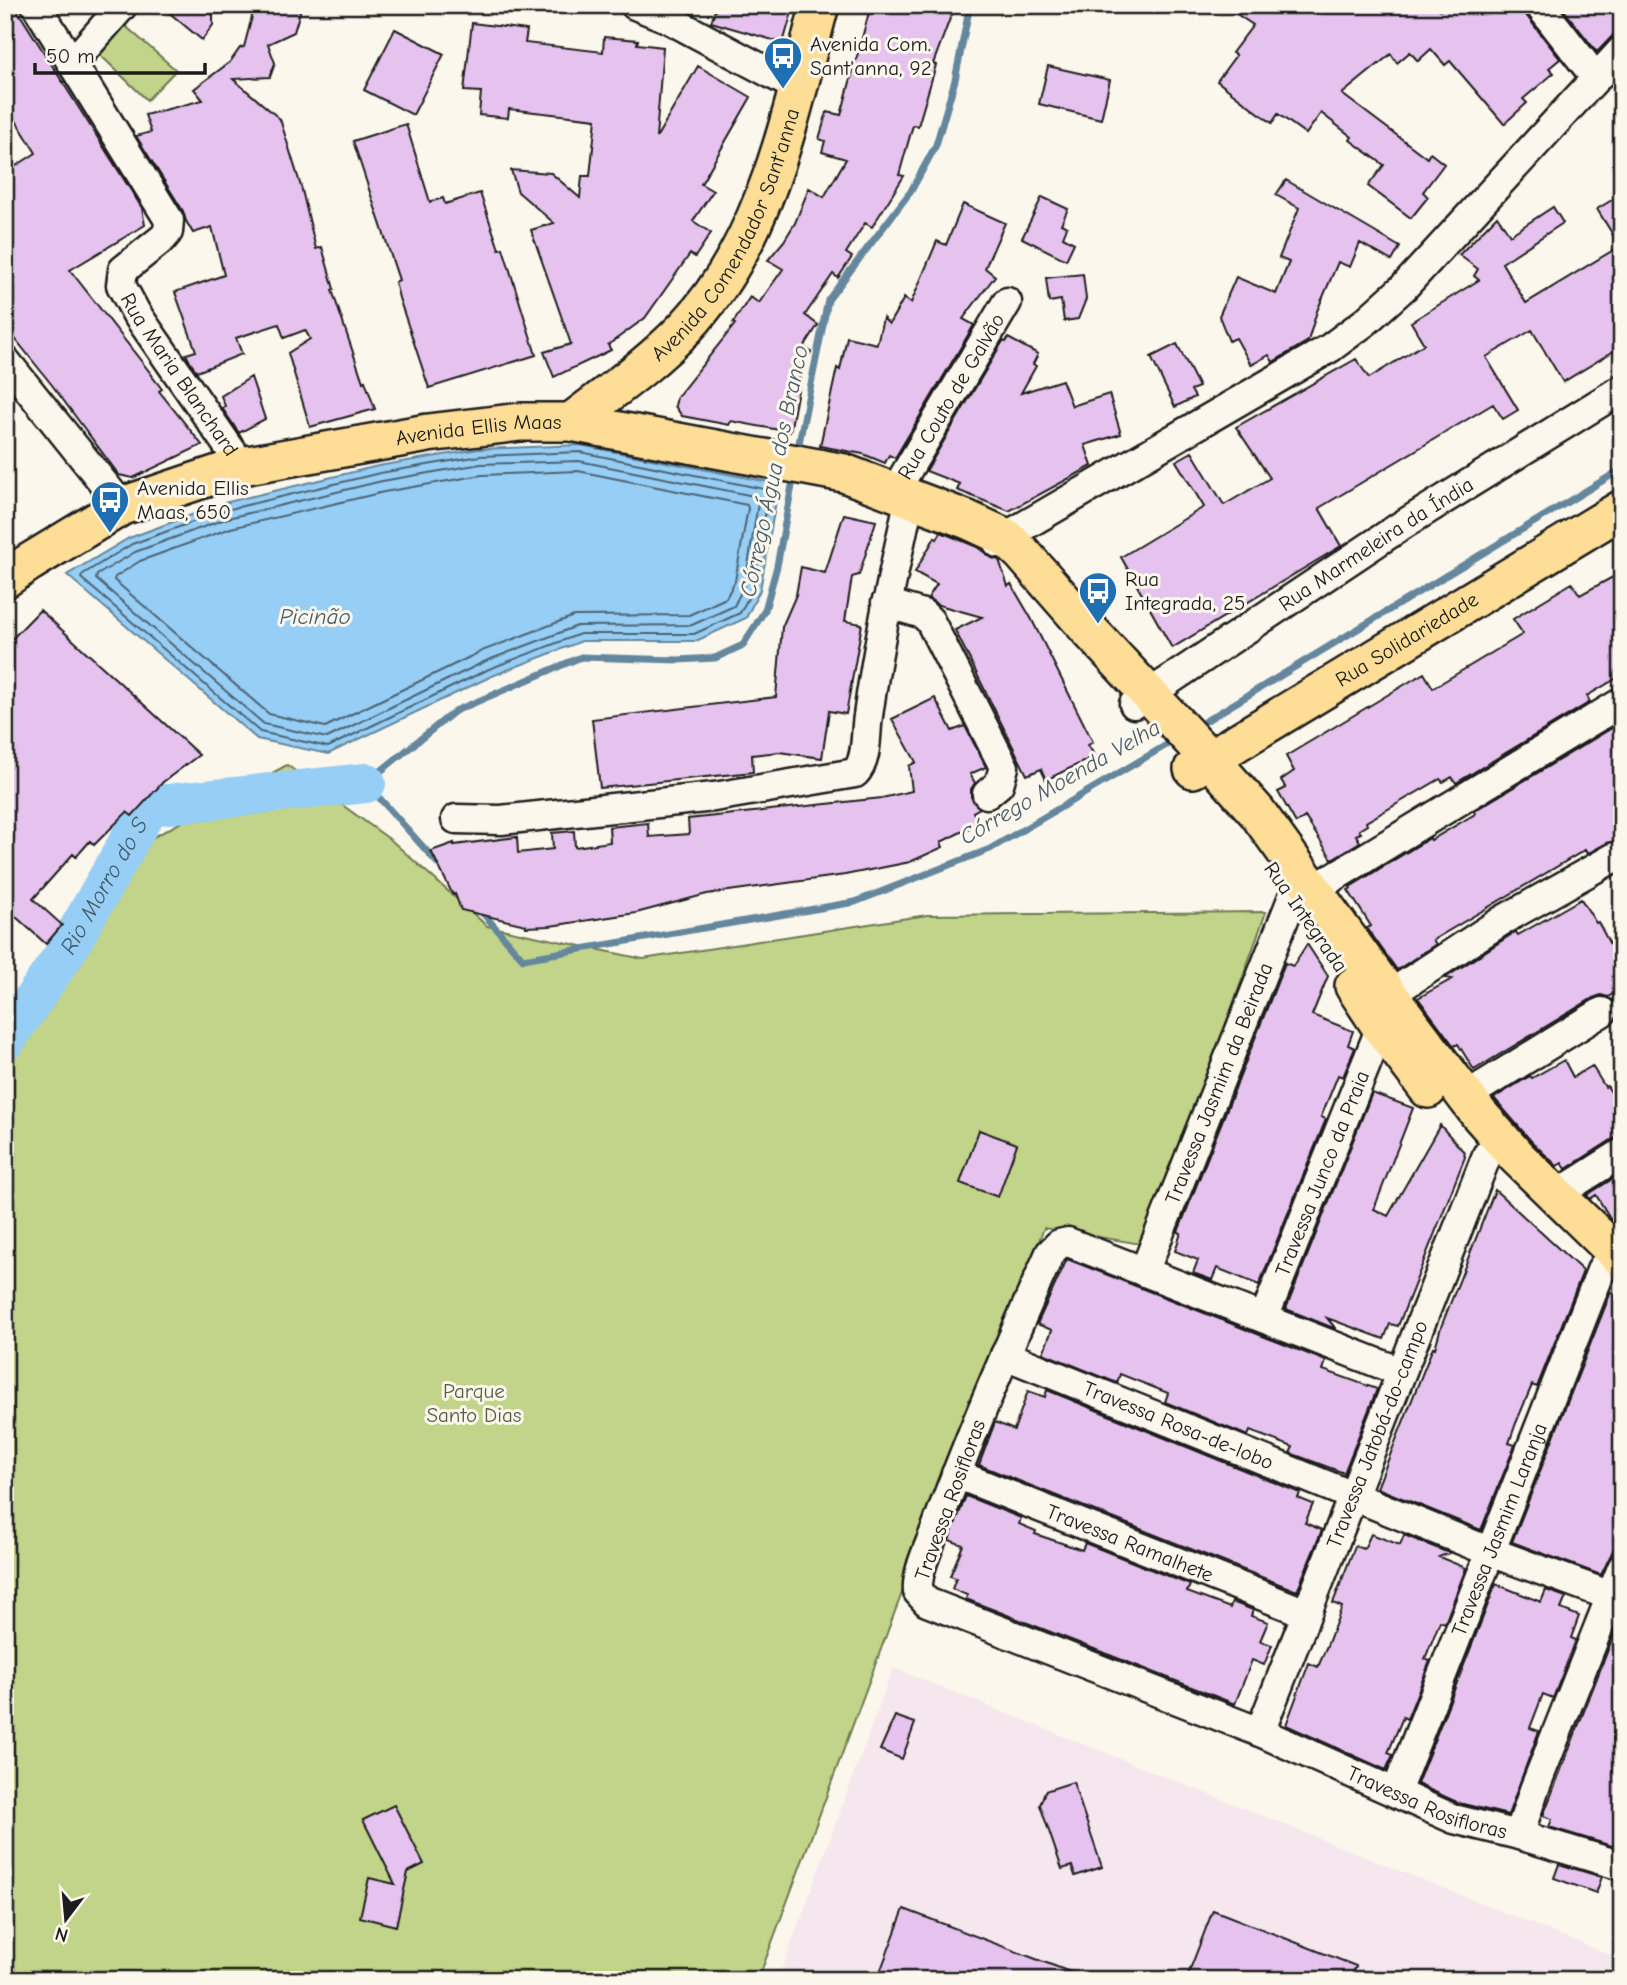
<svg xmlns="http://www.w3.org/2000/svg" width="1627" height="1985" font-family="'Comic Neue',sans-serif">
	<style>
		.built { fill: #f5e7ed }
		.green { fill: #c1d489; stroke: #6e7852; stroke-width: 2 }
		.water { fill: #96cef5; stroke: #65879e; stroke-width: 2 }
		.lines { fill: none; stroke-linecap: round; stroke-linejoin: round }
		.shore { stroke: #4d6373; stroke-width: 2 }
		.stream { stroke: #65879e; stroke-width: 7 }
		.river { stroke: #96cef5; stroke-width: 40 }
		.building { fill: #e6c3ef; stroke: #1c1c1c; stroke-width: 2 }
		.minor-casing { stroke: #1c1c1c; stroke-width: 33 }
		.major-casing { stroke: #1c1c1c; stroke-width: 42 }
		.minor { stroke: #fbf7ec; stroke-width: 28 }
		.major { stroke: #fedd96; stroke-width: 37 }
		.labels { text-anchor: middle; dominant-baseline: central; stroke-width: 6; stroke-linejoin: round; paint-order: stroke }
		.poi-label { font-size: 21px; fill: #1c1c1c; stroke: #fbf7ec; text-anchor: start }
		.street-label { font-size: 21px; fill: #1c1c1c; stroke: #fbf7ec }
		.park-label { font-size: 21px; fill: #565c42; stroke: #fbf7ec }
		.water-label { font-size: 23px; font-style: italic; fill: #475a68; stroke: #fbf7ec }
	</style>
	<rect width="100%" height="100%" fill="#fbf7ec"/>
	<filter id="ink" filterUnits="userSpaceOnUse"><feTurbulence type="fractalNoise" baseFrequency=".0143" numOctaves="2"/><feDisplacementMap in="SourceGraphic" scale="14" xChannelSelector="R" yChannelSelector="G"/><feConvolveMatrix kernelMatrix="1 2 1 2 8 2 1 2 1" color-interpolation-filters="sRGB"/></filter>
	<g filter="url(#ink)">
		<!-- built -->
		<path class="built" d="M893,1668L1618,1958L1610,1980H778Z"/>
		<!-- green -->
		<path class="green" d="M122,23L176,70L147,100L96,51Z
			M287,765L392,841L487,926L643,959L927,915L1266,912L1147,1245L1044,1228L897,1606L758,1980H5V1017L68,959L126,852Z"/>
		<!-- water -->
		<path class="water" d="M580,445L779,484L760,590L746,618L696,641H582L492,676L328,754L257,739L67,575L129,538L224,503L378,466L479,449Z"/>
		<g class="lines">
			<!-- shore -->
			<path class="shore" d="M580,452L769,490L754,587L740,613L694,634H580L489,669L328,747L260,732L81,578L83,574L132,544L226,510L380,473L480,456Z
				M579,461L759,497L745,584L734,606L692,625L577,626L486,661L327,738L264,724L96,579L97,575L135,552L228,518L382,481L481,464Z
				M578,471L747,505L748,508L735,581L726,598L689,615L574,616L482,651L325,727L269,714L114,580L115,577L140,561L231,528L384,492L482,475Z"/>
			<!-- stream -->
			<path class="stream" d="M797,453L828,300L911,191L936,145L955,80L970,5
				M1194,728L1622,469
				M441,867L366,783L455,711L581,657L678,660L715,658L743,645L765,610L777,566L794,475
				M480,910L523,959L855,902L990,849L1175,740"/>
			<!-- river -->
			<path class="river" id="s1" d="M5,1041L67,950L149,806L366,783"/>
		</g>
		<!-- building -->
		<path class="building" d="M5,5H14L142,208L145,225L70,270L152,375H151L162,389L159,391L202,445L133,478L119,475L52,385L5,326V173L36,153L5,103Z
			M160,5H200L213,15V25L202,40Z
			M255,5H302L294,32L268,44L275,63L270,77L233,79L280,119L302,190L316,249L322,247L334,289L332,290L363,382L365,381L375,409L310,427L288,353L310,339L305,330L284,338L279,324L236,338L242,354L197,372L190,362L186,354L196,351L175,292L224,275L212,227L193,233L186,221L183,211L136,136L151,132L145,115L203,100L194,89L230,62L240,48L244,47Z
			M717,5H767L792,12L783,43L711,22Z
			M871,5H955L933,64L936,65L918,126L913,125L899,175L904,176L872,227L865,223L846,253L852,257L838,278L833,274L805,315L818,325L804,347L811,352L797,373L800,379L790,432L731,421L729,425L682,416L675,406L677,397L735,324L733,323L750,297L759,303L783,269L768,260L784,241L795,223L809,188L824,197L846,159L822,152L825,141L819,139L827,112L841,115Z
			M1223,5H1435L1440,10L1447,5H1523L1526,15L1560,59L1549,68L1554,73L1523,99L1527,103L1504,124L1450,61L1445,65L1431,49L1418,61L1410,52L1397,63L1391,54L1342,94L1427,158L1430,153L1444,164L1423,192L1428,197L1411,218L1368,186L1384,165L1350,140L1352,137L1321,113L1306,134L1278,114L1272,123L1217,81L1236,55L1232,53L1253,25Z
			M1560,5H1622V26L1597,52Z
			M472,23L527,30L525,43L603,52L604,37L638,40L637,44L663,47L656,138L698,66L751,97L701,184L713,191L693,221L711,233L695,257L690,254L645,318L608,345L611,350L554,377L544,352L571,344L531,230L554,223L518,192L511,170L551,173L580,198L582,176H590L596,119L509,109L508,118L479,115L481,92L464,91Z
			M395,29L444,54L413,115L364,90Z
			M1048,66L1110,80L1101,119L1039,104Z
			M406,124L430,202L443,198L445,204L480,193L499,249L503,248L536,355L429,388L399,298L395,282L399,280L353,141Z
			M1286,180L1400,247L1392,261L1360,243L1350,267L1338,262L1317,311L1308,341L1273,362L1269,355L1251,365L1236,338L1229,341L1219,316L1236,277L1276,294L1289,262L1279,258L1299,208L1276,195Z
			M1622,194V346L1563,382L1532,330L1486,357L1518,410L1503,419L1493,404L1319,508L1341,546L1172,648L1121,557L1204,507L1176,461L1192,452L1224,505L1270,478L1236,427L1356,359L1369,378L1424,344L1411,322L1479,280L1474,276L1478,269L1459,255L1497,216L1510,235L1553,207L1563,223L1502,263L1526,303L1620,246L1597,209Z
			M1042,197L1068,209L1061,224L1067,227L1063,237L1074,243L1066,260L1022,238Z
			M963,204L1005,223L985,268L995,276L963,319L974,325L895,458L889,455L885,463L863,454L820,446L837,368L840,370L847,337L877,344L883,318L889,324L904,298L911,303L937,241L946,245Z
			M1083,274L1086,299L1078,319L1064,321L1061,300L1049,302L1046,278Z
			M1008,338L1038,354L1033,364L1036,366L1021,393L1062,380L1072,406L1109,394L1121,434L1085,445L1092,466L1009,511L957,490L960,484L926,471L1003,341L1006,342Z
			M1177,344L1199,387L1191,390L1195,397L1175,407L1151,357Z
			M251,377L265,419L239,433L222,408L225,406L221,396Z
			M844,514L876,521L859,575L852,577L845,621L862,624L846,714L829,711L822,758L779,752L752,755L753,772L600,788L592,719L776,697L782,627L796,595L801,567L825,573Z
			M941,532L977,547L992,558L999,560L1008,586L1011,584L1031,618L1093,742L1088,745L1095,756L1046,780L1041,769L1027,775L955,630L982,617L939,605L928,598L937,584L915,572L935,537L937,539Z
			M1622,572V675L1587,696L1590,702L1456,783L1452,777L1443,782L1440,779L1366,822L1367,825L1359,830L1361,833L1356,835L1360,842L1332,859L1305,817L1296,823L1278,792L1286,788L1281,780L1294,771L1286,756L1424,673L1433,688L1523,634L1513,619L1572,583L1580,595Z
			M40,610L199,755L163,782L132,816L127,812L94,845L90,841L76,857L73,854L33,899L62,925L46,944L5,907V646Z
			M935,698L952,731L965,726L986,767L970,774L975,783L971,789V797L980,808L973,812L979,823L941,842L943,847L910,862L845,875L707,894L636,913L550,926L526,927V925L461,910L455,894L453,895L431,851L454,843V845L517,837L518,853L553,849L552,833L574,831L575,847L610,842L609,827L648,823L649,837L689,834L688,819L882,798L912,791L909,766L916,762L892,719Z
			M1622,722V839L1607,843L1587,854L1585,850L1433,940L1436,944L1397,970L1367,928L1371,926L1348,890L1351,889L1350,887L1430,838L1431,840L1475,814L1474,811Z
			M1581,899L1596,923L1598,922L1622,967V988L1608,997L1601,995L1593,998L1474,1070L1458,1044L1454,1046L1418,998L1452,979L1445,978L1512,934L1516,932L1518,935Z
			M1307,944L1328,976L1312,1015L1353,1031L1348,1045L1355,1048L1343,1077L1338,1075L1321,1117L1326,1119L1259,1285L1217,1268L1212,1280L1193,1273L1198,1260L1175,1251L1181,1233L1178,1232L1285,963L1293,966Z
			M1564,1060L1573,1077L1592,1066L1605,1087L1607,1086L1611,1092L1622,1085V1136L1613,1139L1566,1169L1562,1163L1557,1166L1532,1142L1494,1098L1530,1076L1532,1078Z
			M1372,1093L1413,1108L1374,1209L1388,1216L1440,1125L1464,1152L1465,1157L1398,1326L1390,1324L1384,1339L1327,1318L1336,1329L1286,1309Z
			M979,1130L1017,1144L998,1197L960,1183Z
			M1622,1173V1229L1610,1218L1596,1195L1590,1199L1587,1195Z
			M1495,1190L1583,1271L1537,1387L1532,1385L1516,1423L1509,1443L1515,1445L1481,1530L1377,1488L1433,1347L1435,1348L1441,1327Z
			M1067,1259L1326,1361L1323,1370L1377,1389L1344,1473L1290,1453L1293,1447L1250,1431L1248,1436L1165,1402L1168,1393L1120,1374L1117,1383L1043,1353L1052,1330L1037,1324Z
			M1611,1292L1622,1300V1532L1601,1575L1512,1542Z
			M1047,1390L1300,1493L1298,1498L1313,1504L1305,1523L1322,1530L1297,1591L979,1465L995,1422L1014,1430L1028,1391L1045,1397Z
			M966,1496L1021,1518L1019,1524L1036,1531L1035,1534L1082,1550L1085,1543L1190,1585L1187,1592L1230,1608L1232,1602L1253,1610L1251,1616L1268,1622L1260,1641L1272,1645L1264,1665L1252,1660L1235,1704L966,1599L967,1595L952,1589L956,1578L950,1576L963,1545L949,1540Z
			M1371,1534L1400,1545L1404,1535L1449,1553L1439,1557L1466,1568L1445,1623L1440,1621L1425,1659L1430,1661L1407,1719L1403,1717L1388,1753L1393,1755L1386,1770L1286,1725L1309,1663L1318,1667L1326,1648L1342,1607L1333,1603L1355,1546L1364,1549Z
			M1496,1584L1541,1602L1546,1590L1566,1597L1561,1609L1579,1616L1571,1638L1576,1640L1553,1698L1543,1694L1530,1728L1539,1731L1508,1815L1459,1803L1417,1784Z
			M1622,1614V1849L1549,1827L1552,1819L1543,1816Z
			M895,1716L915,1723L902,1759L880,1750Z
			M1073,1782L1102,1867L1075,1876L1072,1866L1062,1869L1040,1805L1045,1791Z
			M394,1805L424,1864L408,1872L396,1926L360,1917L369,1878L395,1884L363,1820Z
			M1559,1864L1602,1877L1596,1893L1554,1878Z
			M904,1909L1086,1978L1085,1980H877Z
			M1213,1910L1356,1966L1350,1980H1186Z"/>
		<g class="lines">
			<!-- minor casing -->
			<g class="minor-casing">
				<g id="minor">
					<path id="s2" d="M36,5L169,220L168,232L163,238L123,270L121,285L136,313L242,466"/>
					<path d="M635,5L667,18L798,88"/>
					<path d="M1539,5L1596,78"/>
					<path d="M73,62L123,5"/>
					<path d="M5,360L122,506"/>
					<path id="s3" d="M895,491L1007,302"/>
					<path d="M998,543L1005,537L1330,348L1365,322L1404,287L1622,50"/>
					<path d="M886,603L923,614L930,621L1004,767L999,784L987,794"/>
					<path id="s4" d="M1134,704L1404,524L1622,389"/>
					<path d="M456,819L501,820L714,797L855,773C868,760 865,734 868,716C878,642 894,570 910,497"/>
					<path d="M1314,889L1622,702"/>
					<path d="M1389,995L1503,920L1615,857"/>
					<path d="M1466,1096L1602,1012"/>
					<path d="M1556,1195L1622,1153"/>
					<path id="s5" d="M1144,1272L1294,894"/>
					<path id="s6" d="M1264,1318L1381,1027"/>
					<path id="s7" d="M1005,1355L1491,1552L1611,1596"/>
					<path id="s8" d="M1401,1372L1068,1242L1059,1244L1050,1253C1011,1341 972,1430 939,1520C932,1542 916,1569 918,1592L927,1602L1260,1732L1454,1819L1519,1835L1622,1866"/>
					<path id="s9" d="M956,1474L1306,1613"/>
					<path id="s10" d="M1260,1732L1487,1155L1500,1139"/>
					<path id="s11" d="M1396,1792L1602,1268"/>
					<path d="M1519,1835L1534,1790L1622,1568"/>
				</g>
			</g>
			<!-- major casing -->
			<g class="major-casing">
				<g id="major">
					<path id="s12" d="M571,422C610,392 652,363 686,327C767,240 790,116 820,5"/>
					<path id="s13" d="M5,579L30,562L122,506L242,466L428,433L521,422H571L844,473L968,520L1005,537L1022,553L1091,632L1226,777L1257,812L1389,995L1479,1114L1517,1157L1622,1259"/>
					<path id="s14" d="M1193,769L1622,509"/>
					<path d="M1354,986L1381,1027L1428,1089"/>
				</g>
			</g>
			<!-- minor -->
			<use href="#minor" class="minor"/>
			<!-- major -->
			<use href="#major" class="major"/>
		</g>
	</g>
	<!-- icons -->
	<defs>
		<g id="bus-pin" transform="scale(2.0125)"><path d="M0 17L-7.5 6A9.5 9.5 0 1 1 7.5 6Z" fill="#1f6fb2" stroke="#fbf7ec"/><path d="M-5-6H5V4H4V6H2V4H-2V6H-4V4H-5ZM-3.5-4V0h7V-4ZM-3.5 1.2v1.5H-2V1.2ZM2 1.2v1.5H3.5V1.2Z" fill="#fff"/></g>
	</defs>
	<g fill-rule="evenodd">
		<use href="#bus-pin" x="783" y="56"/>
		<use href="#bus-pin" x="110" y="500"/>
		<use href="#bus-pin" x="1098" y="591"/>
	</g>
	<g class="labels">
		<!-- poi labels -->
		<g class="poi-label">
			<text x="810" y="44">Avenida Com.<tspan x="810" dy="24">Sant'anna, 92</tspan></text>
			<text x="137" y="488">Avenida Ellis<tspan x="137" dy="24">Maas, 650</tspan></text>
			<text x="1125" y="579">Rua<tspan x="1125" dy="24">Integrada, 25</tspan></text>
		</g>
		<!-- street labels -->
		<g class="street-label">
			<text stroke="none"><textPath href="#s12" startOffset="250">Avenida Comendador Sant'anna</textPath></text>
			<text stroke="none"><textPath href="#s2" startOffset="446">Rua Maria Blanchard</textPath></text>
			<text stroke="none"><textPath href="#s3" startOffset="110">Rua Couto de Galvão</textPath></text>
			<text stroke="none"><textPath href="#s13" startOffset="504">Avenida Ellis Maas</textPath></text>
			<text stroke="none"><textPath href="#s4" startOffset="290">Rua Marmeleira da Índia</textPath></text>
			<text stroke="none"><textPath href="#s14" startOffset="250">Rua Solidariedade</textPath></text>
			<text transform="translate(1306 917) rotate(55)">Rua Integrada</text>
			<text stroke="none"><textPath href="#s5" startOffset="203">Travessa Jasmim da Beirada</textPath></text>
			<text stroke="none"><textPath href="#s6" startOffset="156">Travessa Junco da Praia</textPath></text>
			<text stroke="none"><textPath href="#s7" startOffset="187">Travessa Rosa-de-lobo</textPath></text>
			<text stroke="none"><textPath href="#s10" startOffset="320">Travessa Jatobá-do-campo</textPath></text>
			<text transform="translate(950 1500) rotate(-70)">Travessa Rosifloras</text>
			<text stroke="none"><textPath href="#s11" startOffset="282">Travessa Jasmim Laranja</textPath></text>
			<text stroke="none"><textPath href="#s9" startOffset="187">Travessa Ramalhete</textPath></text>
			<text stroke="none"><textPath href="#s8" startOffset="1297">Travessa Rosifloras</textPath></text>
		</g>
		<!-- park labels -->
		<g class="park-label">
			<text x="474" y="1391">Parque<tspan x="474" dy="24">Santo Dias</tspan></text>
		</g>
		<!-- water labels -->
		<g class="water-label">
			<text transform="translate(774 471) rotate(-78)">Córrego Água dos Branco</text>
			<text x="315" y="616">Picinão</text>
			<text transform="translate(1060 782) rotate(-30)">Córrego Moenda Velha</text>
			<text stroke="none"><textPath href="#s1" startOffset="184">Rio Morro do S</textPath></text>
		</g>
	</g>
	<!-- margin -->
	<rect width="1627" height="1985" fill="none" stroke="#fbf7ec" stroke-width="28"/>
	<rect x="14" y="14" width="1599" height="1957" fill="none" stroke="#1c1c1c" stroke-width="2.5" filter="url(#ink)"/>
	<!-- north arrow -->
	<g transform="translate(66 1919) rotate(196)" stroke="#fbf7ec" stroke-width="5" paint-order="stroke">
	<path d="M0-5L12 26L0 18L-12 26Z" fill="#1c1c1c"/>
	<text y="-10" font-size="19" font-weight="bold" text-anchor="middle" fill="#1c1c1c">N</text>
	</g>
	<!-- scale -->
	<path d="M35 63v10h170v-10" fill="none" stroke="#1c1c1c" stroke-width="3.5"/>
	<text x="46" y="63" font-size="21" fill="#1c1c1c" stroke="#fbf7ec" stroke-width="5" paint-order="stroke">50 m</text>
</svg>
